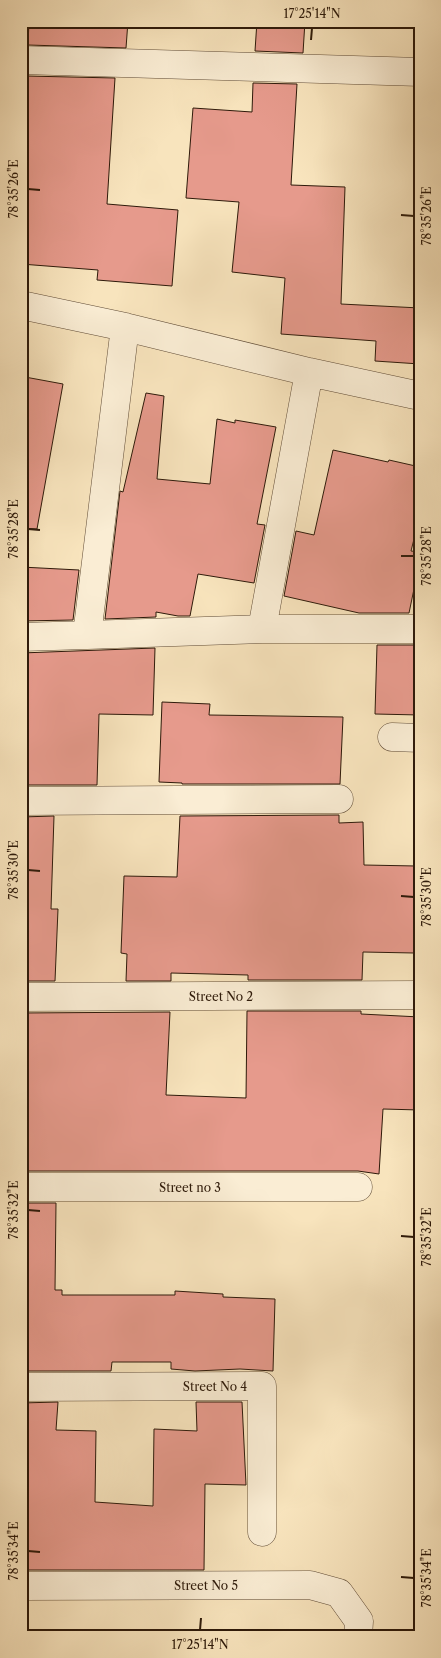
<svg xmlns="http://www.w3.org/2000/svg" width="441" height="1658" font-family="'Libre Caslon Text',serif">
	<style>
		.building { fill: #e69a8c; stroke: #2e1a0a }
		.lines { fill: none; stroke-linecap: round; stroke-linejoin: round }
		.street-casing { stroke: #604c37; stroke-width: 29 }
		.street { stroke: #faedd4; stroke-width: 28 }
		.ticks { fill: none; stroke: #2e1a0a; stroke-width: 2 }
		.labels { text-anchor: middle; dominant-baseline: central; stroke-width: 4; stroke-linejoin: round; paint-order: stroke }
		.street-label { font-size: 12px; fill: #2e1a0a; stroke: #faedd4 }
		.neatline { fill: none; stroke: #2e1a0a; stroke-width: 2 }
		.ticks-label { font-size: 12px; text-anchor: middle; fill: #2e1a0a }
	</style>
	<rect width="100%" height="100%" fill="#f8e4bd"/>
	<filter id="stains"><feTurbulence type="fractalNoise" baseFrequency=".004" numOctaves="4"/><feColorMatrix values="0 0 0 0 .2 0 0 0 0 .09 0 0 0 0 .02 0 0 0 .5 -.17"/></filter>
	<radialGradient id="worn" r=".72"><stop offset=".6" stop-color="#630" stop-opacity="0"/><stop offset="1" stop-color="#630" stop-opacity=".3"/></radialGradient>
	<!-- building -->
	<path class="building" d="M29,21H128L126,48L28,45Z
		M257,21H305L303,53L255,51Z
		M26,76L115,78L107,204L178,210L172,286L97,280L98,270L21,264V195Z
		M253,83L297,84L291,185L345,187L341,304L420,308V364L375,361L376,341L281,334L285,278L232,272L239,202L186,198L193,108L252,112Z
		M25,377L63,384L37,529L21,528V399Z
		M146,393L164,396L157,479L210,484L217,419L235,423V420L276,427L257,524L265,525L254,583L198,574L190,616H178L156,612V617L105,619L120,491L123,492Z
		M333,450L388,462L389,460L420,467V515L411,551L420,552V560L409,613H359L284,596L296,531L314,535Z
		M21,567L79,570L73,620L21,621Z
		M377,645H420V715L375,714Z
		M155,648L153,715L99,714L97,785H21V653Z
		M162,702L210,704L209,715L343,717L340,784H182V783L159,782Z
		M339,815V823L363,822L364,865L416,866L414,953L363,952L362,980H248V975L171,973V981H126L127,954L121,953L124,876L177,877L180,816Z
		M54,816L51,909H58L55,981H21V817Z
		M247,1011H361V1014L420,1017V1110L383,1109L379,1174L358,1171H21V1013L170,1012L166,1095L246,1098Z
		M21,1203H56L55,1290H62V1295H175V1291L223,1294V1297L275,1299L273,1371L240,1369L195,1371L171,1369V1362H112L111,1371H21Z
		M58,1402L56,1430L96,1431L95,1502L153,1506L154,1429L197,1431L196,1402H242L246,1485L205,1484L204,1570H21V1403Z"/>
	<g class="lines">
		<!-- street casing -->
		<g class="street-casing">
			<path id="street" d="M21,60L420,72
				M21,305L125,327L309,372L420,396
				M262,629L309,372
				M87,635L262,629H420
				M21,637L87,635L125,327
				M392,737L420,738
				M21,801L339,799
				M21,997L420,995
				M21,1187H358
				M21,1387L262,1386V1532
				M21,1586L310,1585L339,1593L359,1621L358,1637"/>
		</g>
		<!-- street -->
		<use href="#street" class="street"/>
	</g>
	<!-- ticks -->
	<path class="ticks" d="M311,40L312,28M28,189L40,190M401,215L414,216M28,529L40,530M401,556H414M28,870L40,871M401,896L414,897M28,1210L40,1211M401,1236L414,1237M28,1551L40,1552M401,1577L414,1578M200,1630L201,1618"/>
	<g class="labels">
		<!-- street labels -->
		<g class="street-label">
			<text x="221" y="996">Street No 2</text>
			<text x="190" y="1187">Street no 3</text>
			<text x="215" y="1386">Street No 4</text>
			<text x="206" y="1585">Street No 5</text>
		</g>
	</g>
	<!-- margin -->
	<rect width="441" height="1658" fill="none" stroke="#f8e4bd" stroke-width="55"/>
	<rect x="28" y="28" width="386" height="1602" class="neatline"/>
	<g class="ticks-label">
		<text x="312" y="18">17°25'14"N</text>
		<text transform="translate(14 189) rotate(-90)" y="4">78°35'26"E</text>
		<text transform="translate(427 216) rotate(-90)" y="4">78°35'26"E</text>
		<text transform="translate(14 529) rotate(-90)" y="4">78°35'28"E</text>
		<text transform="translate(427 556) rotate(-90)" y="4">78°35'28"E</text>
		<text transform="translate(14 870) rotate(-90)" y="4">78°35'30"E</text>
		<text transform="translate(427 897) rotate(-90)" y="4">78°35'30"E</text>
		<text transform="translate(14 1210) rotate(-90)" y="4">78°35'32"E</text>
		<text transform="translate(427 1237) rotate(-90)" y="4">78°35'32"E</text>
		<text transform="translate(14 1551) rotate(-90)" y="4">78°35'34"E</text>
		<text transform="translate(427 1578) rotate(-90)" y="4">78°35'34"E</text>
		<text x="200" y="1649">17°25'14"N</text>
	</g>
	<rect width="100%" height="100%" filter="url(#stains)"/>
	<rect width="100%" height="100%" fill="url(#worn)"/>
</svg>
